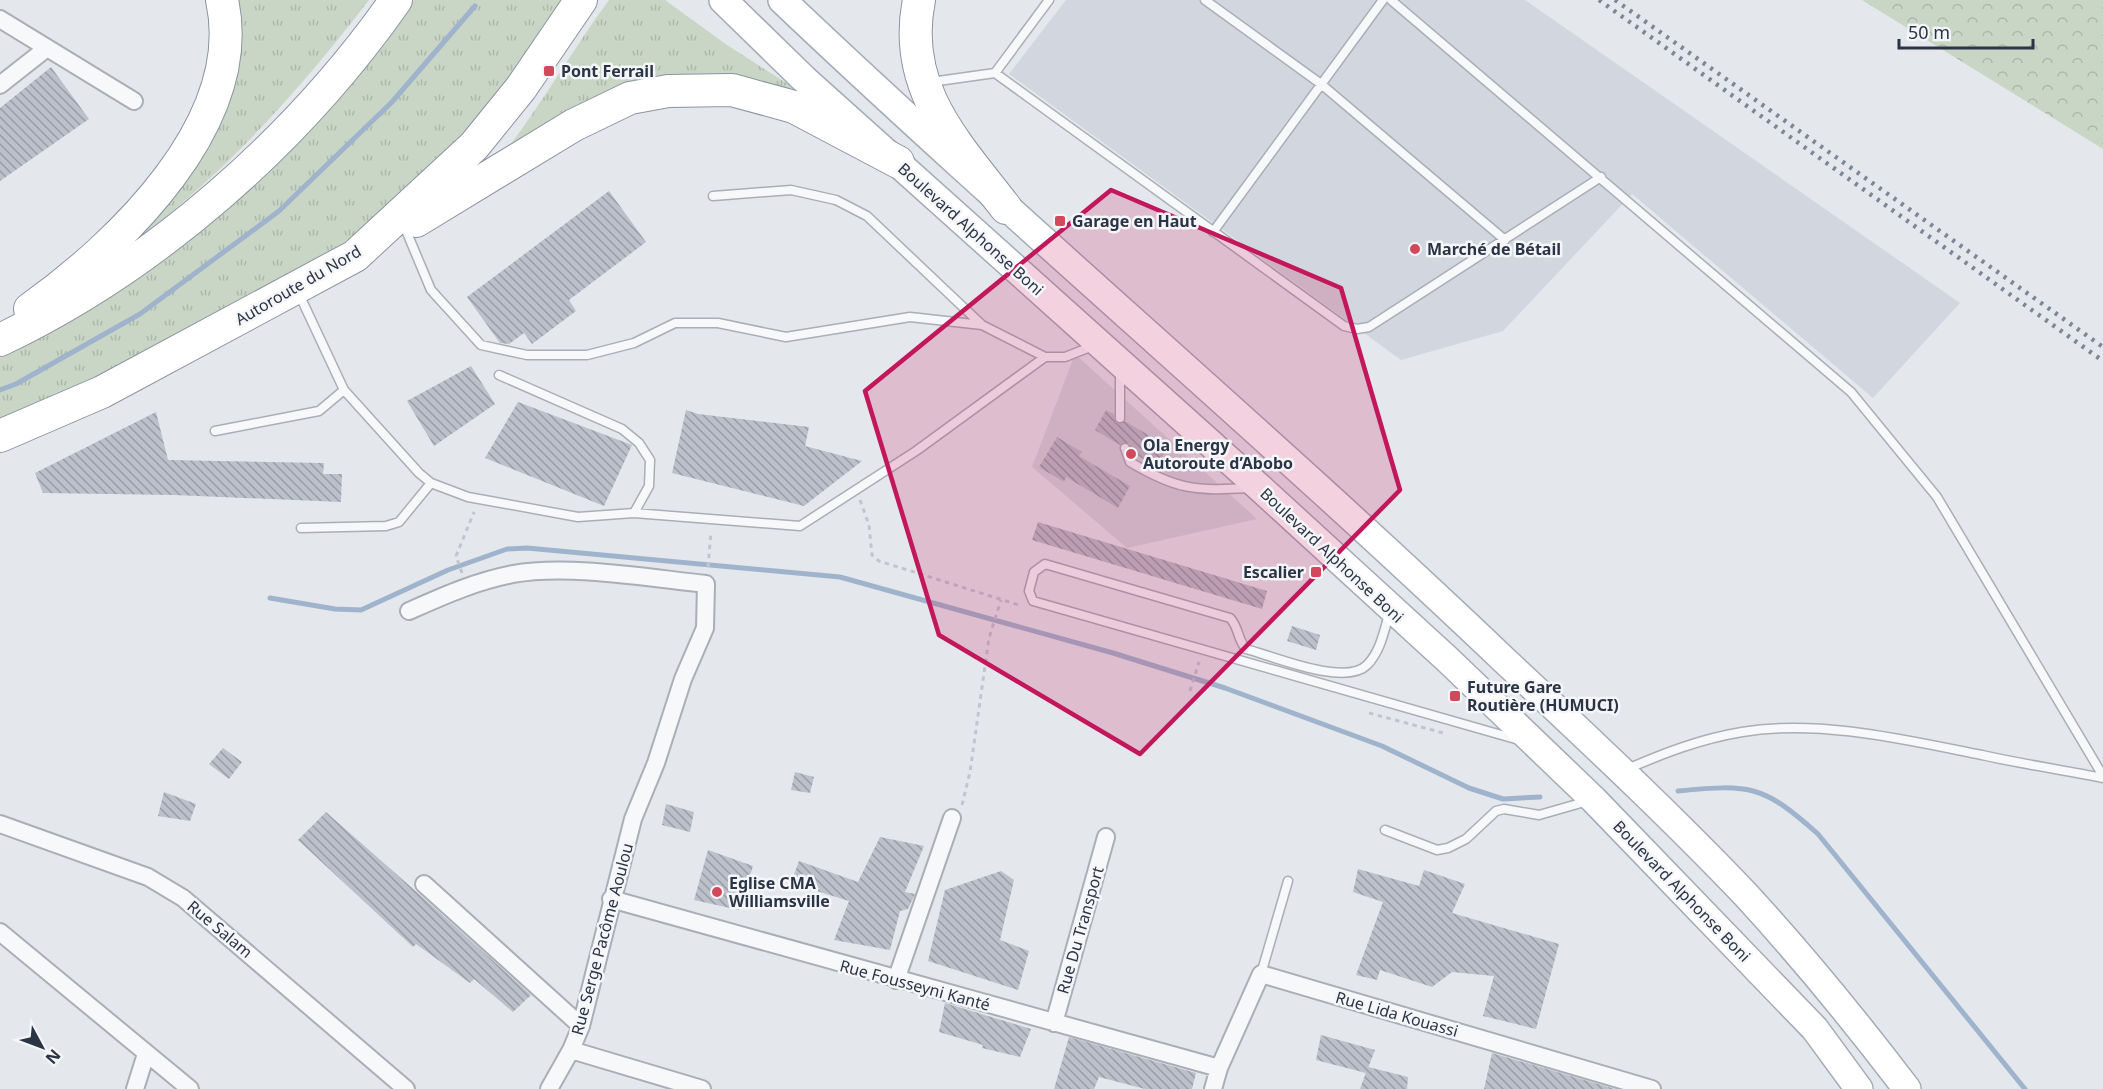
<svg xmlns="http://www.w3.org/2000/svg" width="2103" height="1089" font-family="'Noto Sans',sans-serif">
	<style>
		.built { fill: #d2d6de }
		.grass { fill: url(#grass-tufts) }
		.forest { fill: url(#forest-crowns) }
		.lines { fill: none; stroke-linecap: round; stroke-linejoin: round }
		.stream { stroke: #9fb4cc; stroke-width: 5 }
		.building { fill: url(#building-back-hatch) }
		.service-casing { stroke: #a9aeb7; stroke-width: 11 }
		.minor-casing { stroke: #a9aeb7; stroke-width: 20 }
		.primary-casing { stroke: #a3abb8; stroke-width: 30 }
		.motorway-casing { stroke: #8b94a3; stroke-width: 34 }
		.path { stroke: #c2c5cb; stroke-width: 3; stroke-dasharray: 4.5 4.5; stroke-linecap: butt }
		.service { stroke: #f7f8fa; stroke-width: 8 }
		.minor { stroke: #f7f8fa; stroke-width: 16 }
		.primary { stroke: #fff; stroke-width: 27 }
		.motorway { stroke: #fff; stroke-width: 32 }
		.rail { stroke: #7d8696; stroke-width: 4.5; stroke-dasharray: 3 6; stroke-linecap: butt }
		.marked { fill: #c2185b; fill-opacity: 0.2; stroke: #c2185b; stroke-width: 4.5; stroke-linejoin: round }
		.poi-dot { fill: #d1495b; stroke: #f4f6f9; stroke-width: 2 }
		.labels { text-anchor: middle; dominant-baseline: central; stroke-width: 5; stroke-linejoin: round; paint-order: stroke }
		.poi-label { font-size: 16px; font-weight: bold; fill: #2b3445; stroke: #f4f6f9; text-anchor: start }
		.street-label { font-size: 16px; fill: #2b3445; stroke: #f4f6f9 }
	</style>
	<defs>
		<pattern id="grass-tufts" width="24" height="20" patternUnits="userSpaceOnUse" patternTransform="scale(1.5)"><rect width="24" height="20" fill="#c9d6c5"/><path d="M3 7l-1-3M5 7V3M7 7l1-3M15 17l-1-3M17 17v-4M19 17l1-3" fill="none" stroke="#adb8ab"/></pattern>
		<pattern id="forest-crowns" width="20" height="18" patternUnits="userSpaceOnUse" patternTransform="scale(1.5)"><rect width="20" height="18" fill="#c9d6c5"/><path d="M2 6a3 3 0 1 1 6 0M12 15a3 3 0 1 1 6 0" fill="none" stroke="#adb8ab"/></pattern>
		<pattern id="building-back-hatch" width="6" height="6" patternUnits="userSpaceOnUse" patternTransform="scale(1.5)"><rect width="6" height="6" fill="#bbc0ca"/><path d="M-1 5l2 2M0 0l6 6M5-1l2 2" fill="none" stroke="#989da6"/></pattern>
	</defs>
	<rect width="100%" height="100%" fill="#e4e7ec"/>
	<!-- built -->
	<path class="built" d="M1066,0H1525L1960,303L1873,398L1632,194L1503,331L1401,360L1009,74Z
		M1075,354L1257,519L1127,548L1032,467Z"/>
	<!-- grass -->
	<path class="grass" d="M235,0H369C289,104 207,193 98,268L168,195Z
		M414,0H566L469,139L361,232L155,353L0,421V358L48,333L98,301L283,154L345,91L400,23Z
		M609,0H665L727,45L791,86L789,92L726,78L507,149C544,101 573,49 609,0Z"/>
	<!-- forest -->
	<path class="forest" d="M1862,0H2103V149Z"/>
	<g class="lines">
		<!-- stream -->
		<path class="stream" d="M0,390L16,384L140,314L279,211L392,102L475,6
			M270,598L335,609L361,610L448,570L507,549L527,548L840,577L1113,653L1225,688L1382,746L1469,788L1503,799L1540,797
			M1678,791C1751,784 1763,785 1818,834L2025,1089"/>
	</g>
	<!-- building -->
	<path class="building" d="M51,67L89,119L0,181V108Z
		M609,191L646,242L569,300L576,311L532,344L524,333L509,344L500,343L467,297Z
		M471,366L495,404L434,446L407,401Z
		M518,402L632,445L604,506L485,458Z
		M686,410L698,414L809,427L805,446L862,461L804,506L672,473Z
		M1106,410L1114,414L1116,423L1125,421L1168,447L1156,467L1134,453L1129,443L1120,445L1095,430Z
		M156,412L168,460L324,463L323,474H342L341,502L174,495L43,493L35,473Z
		M1057,437L1082,452L1079,456L1130,486L1118,508L1066,477L1064,482L1039,467Z
		M1038,522L1267,591L1262,609L1032,540Z
		M1292,626L1320,635L1316,650L1287,641Z
		M223,748L242,762L229,779L209,764Z
		M795,772L814,777L810,793L791,790Z
		M164,792L196,804L190,821L158,816Z
		M666,804L694,812L690,832L662,825Z
		M326,812L437,910L531,995L513,1012L474,979L470,983L416,944L413,947L298,840Z
		M880,837L924,846L905,892L915,894L908,909L900,911L890,950L834,940L849,901L791,883L799,861L858,882Z
		M708,850L753,866L739,910L694,900Z
		M1358,869L1419,886L1424,870L1465,884L1452,913L1559,944L1536,1029L1483,1016L1494,976L1452,972L1432,987L1380,970L1377,980L1356,975L1383,902L1353,892Z
		M1001,871L1014,880L1000,940L1029,951L1018,990L928,961L945,890Z
		M945,1003L1031,1029L1020,1057L982,1048L983,1045L939,1032Z
		M1321,1035L1375,1050L1366,1073L1316,1060Z
		M1069,1037L1196,1073L1192,1089H1145L1099,1077L1094,1089H1054Z
		M1492,1053L1615,1089H1484Z
		M1368,1067L1408,1077L1407,1089H1360Z"/>
	<g class="lines">
		<!-- service casing -->
		<g class="service-casing">
			<path id="service" d="M1205,0L1321,84L1505,240
				M1391,0L1851,392L1937,497L2103,776
				M995,73L1049,0
				M931,82L995,73L1344,326L1357,329L1369,327L1601,177
				M713,196L791,190L836,200L867,216L982,325
				M405,228L431,290L481,345L527,355H587L634,343L675,323H718L786,337L910,317L982,325L1045,357H1065L1093,346
				M1213,232L1383,0
				M299,294L344,390L419,473L431,483L468,497L578,517L634,513L800,526L916,451L1045,357
				M1120,370V418
				M499,375L622,429L639,443L650,460L649,486L634,513
				M215,431L319,411L344,390
				M1125,448L1130,462C1177,490 1195,491 1250,488
				M301,528L386,526L399,522L431,483
				M1389,614C1384,632 1380,652 1367,665C1345,687 1273,656 1246,649C1237,639 1239,627 1230,618L1045,564L1034,572L1029,591L1033,601L1519,740
				M1625,770C1664,753 1700,739 1742,732C1819,719 1906,740 1982,755C2022,764 2063,770 2103,778
				M1385,830L1437,850L1448,848L1466,839L1496,811L1504,809L1539,815L1588,801
				M1261,974L1288,881"/>
		</g>
		<!-- minor casing -->
		<g class="minor-casing">
			<path id="minor" d="M0,19L134,101
				M0,85L47,48
				M409,611C443,596 476,581 513,574C568,564 649,578 706,584L705,628L683,679L656,763L633,819L581,1026L571,1050L549,1089
				M0,824L148,877L183,898L406,1089
				M424,884L581,1026
				M611,899L1219,1068
				M0,932L190,1089
				M896,980L952,818
				M1054,1023L1106,837
				M571,1050L702,1089
				M135,1089L146,1054
				M1213,1089L1219,1068L1261,974L1652,1089"/>
		</g>
		<!-- primary casing -->
		<g class="primary-casing">
			<path id="primary" d="M723,0L804,79L1259,487L1447,659L1594,800L1815,1029L1859,1089
				M782,0C1018,224 1267,434 1503,659C1585,736 1668,813 1746,895C1803,957 1856,1022 1907,1089"/>
		</g>
		<!-- motorway casing -->
		<g class="motorway-casing">
			<path id="motorway" d="M919,0C901,88 956,143 1006,208
				M416,221L574,125L630,98L668,91L732,90L794,107L898,162
				M30,309C120,245 249,122 222,0
				M0,340C154,267 298,140 396,0
				M0,436L102,392L355,256L474,146L521,88L581,0"/>
		</g>
		<!-- path -->
		<path class="path" d="M860,500L869,525L872,555L879,561L1022,606
			M708,567L711,532
			M462,573L456,556L474,512
			M1190,691L1199,662
			M1369,713L1447,734
			M962,805L970,772L989,638L1001,600"/>
		<!-- service -->
		<use href="#service" class="service"/>
		<!-- minor -->
		<use href="#minor" class="minor"/>
		<!-- primary -->
		<use href="#primary" class="primary"/>
		<!-- motorway -->
		<use href="#motorway" class="motorway"/>
		<!-- rail -->
		<path class="rail" d="M1599,0L2103,361
			M1615,0L2103,347"/>
	</g>
	<!-- marked area -->
	<path class="marked" d="M1111,190L1341,288L1400,490L1140,754L939,635L865,391Z"/>
	<!-- markers -->
	<g class="poi-dot">
		<rect x="543" y="65" width="12" height="12" rx="3"/>
		<rect x="1054" y="215" width="12" height="12" rx="3"/>
		<circle cx="1415" cy="249" r="6"/>
		<circle cx="1131" cy="454" r="6"/>
		<rect x="1310" y="566" width="12" height="12" rx="3"/>
		<rect x="1449" y="690" width="12" height="12" rx="3"/>
		<circle cx="717" cy="892" r="6"/>
	</g>
	<g class="labels">
		<!-- poi labels -->
		<g class="poi-label">
			<text x="561" y="71">Pont Ferrail</text>
			<text x="1072" y="221">Garage en Haut</text>
			<text x="1427" y="249">Marché de Bétail</text>
			<text x="1143" y="445">Ola Energy<tspan x="1143" dy="18">Autoroute d’Abobo</tspan></text>
			<text x="1304" y="572" text-anchor="end">Escalier</text>
			<text x="1467" y="687">Future Gare<tspan x="1467" dy="18">Routière (HUMUCI)</tspan></text>
			<text x="729" y="883">Eglise CMA<tspan x="729" dy="18">Williamsville</tspan></text>
		</g>
		<!-- street labels -->
		<g class="street-label">
			<text transform="translate(971 229) rotate(42)">Boulevard Alphonse Boni</text>
			<text transform="translate(298 285) rotate(-30)">Autoroute du Nord</text>
			<text transform="translate(1332 555) rotate(43)">Boulevard Alphonse Boni</text>
			<text transform="translate(1682 891) rotate(46)">Boulevard Alphonse Boni</text>
			<text transform="translate(220 929) rotate(40)">Rue Salam</text>
			<text transform="translate(1080 930) rotate(-74)">Rue Du Transport</text>
			<text transform="translate(602 939) rotate(-75)">Rue Serge Pacôme Aoulou</text>
			<text transform="translate(915 985) rotate(15)">Rue Fousseyni Kanté</text>
			<text transform="translate(1397 1014) rotate(16)">Rue Lida Kouassi</text>
		</g>
	</g>
	<!-- north arrow -->
	<g transform="translate(42 1047) rotate(131)" stroke="#f4f6f9" stroke-width="4.5" paint-order="stroke">
	<path d="M0-4.5L10 22L0 15L-10 22Z" fill="#2b3445"/>
	<text y="-9" font-size="16" font-weight="bold" text-anchor="middle" fill="#2b3445">N</text>
	</g>
	<!-- scale -->
	<path d="M1899 39v9h134v-9" fill="none" stroke="#2b3445" stroke-width="3"/>
	<text x="1908" y="39" font-size="18" fill="#2b3445" stroke="#f4f6f9" stroke-width="4.5" paint-order="stroke">50 m</text>
</svg>
